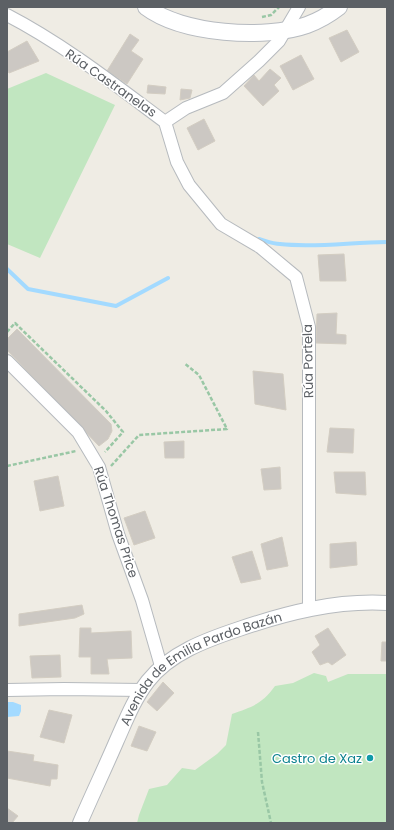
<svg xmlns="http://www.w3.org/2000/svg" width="394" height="830" font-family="Poppins,sans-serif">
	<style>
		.green { fill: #c1e6c0 }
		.water { fill: #a3daff }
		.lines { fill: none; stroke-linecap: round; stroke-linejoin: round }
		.stream { stroke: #a3daff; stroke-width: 4 }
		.building { fill: #ccc8c3; stroke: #d3cdc2 }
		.minor-casing { stroke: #b6babe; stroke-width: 14 }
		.tertiary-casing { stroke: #b6babe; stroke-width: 16 }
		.secondary-casing { stroke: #b7bbc0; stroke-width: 18 }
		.path { stroke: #99c7a5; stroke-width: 2.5; stroke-dasharray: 4 2; stroke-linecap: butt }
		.minor { stroke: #fff; stroke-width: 12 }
		.tertiary { stroke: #fff; stroke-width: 14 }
		.secondary { stroke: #fff; stroke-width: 16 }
		.culture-dot { fill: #0f9aa8; stroke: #fff; stroke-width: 1.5 }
		.labels { text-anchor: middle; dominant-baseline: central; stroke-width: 3; stroke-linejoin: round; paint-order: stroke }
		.street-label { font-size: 13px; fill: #5c6065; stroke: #fff }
		.culture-label { font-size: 13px; fill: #0d838f; stroke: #fff; text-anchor: end }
	</style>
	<rect width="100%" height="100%" fill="#efece4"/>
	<!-- green -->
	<path class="green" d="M46,73L115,105L40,258L7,244V89Z
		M314,673L326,676L328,682L348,674H387V823H137L139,815L149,789L167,785L182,768L195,770L217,754L226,745L232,714C252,707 262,704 275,686L293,683Z"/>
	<!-- water -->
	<path class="water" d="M7,702H13L21,705V711L19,716L7,717Z"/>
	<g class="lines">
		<!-- stream -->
		<path class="stream" d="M259,239C266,241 273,244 280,244C315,248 352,242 387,242
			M7,269L28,289L116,306L168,278"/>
	</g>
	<!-- building -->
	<path class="building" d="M347,30L359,52L341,62L329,38Z
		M130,34L139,40L131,51L143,59L127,84L107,71Z
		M27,41L39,61L9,73L7,69V52Z
		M301,55L314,79L293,90L280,66Z
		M270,69L281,78L274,85L279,91L263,106L244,86L254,75L259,81Z
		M148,85L166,87L165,94L147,93Z
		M181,89L192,90L190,98L180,100Z
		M204,119L215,141L198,150L187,128Z
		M344,254L346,281H320L318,255Z
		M337,313L336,334L346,335V344L316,343L317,314Z
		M17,329L111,424L112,431L108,439L99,446L7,350V339Z
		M253,371L283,374L286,410L255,404Z
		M330,428L354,429L353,453L327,452Z
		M184,441V458H165L164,442Z
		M280,467L281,489L264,490L261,469Z
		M334,472H365L366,495L336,493Z
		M58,476L64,506L40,511L34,481Z
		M145,511L155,538L134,545L124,518Z
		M282,537L288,566L267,570L261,544Z
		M356,542L357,565L330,568V544Z
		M252,551L261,579L241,583L232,557Z
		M82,605L84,614L75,618L19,626V614Z
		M80,628H91V633L131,631L132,658L107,659L109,674H91V657H79Z
		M328,628L346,655L332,665L328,662L320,665L312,652L320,645L315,636Z
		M382,642H387V661H381Z
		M60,655L61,677L32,678L30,656Z
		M163,682L174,693L157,711L147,702Z
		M49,710L72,715L64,743L40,737Z
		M139,726L156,732L147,751L131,746Z
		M7,751L34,755L33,761L58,765L57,779H51L50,786L7,778Z
		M7,808L18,816L12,823H7Z"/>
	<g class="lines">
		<!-- minor casing -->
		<g class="minor-casing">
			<path id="minor" d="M7,15C63,44 114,84 165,122
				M165,122L177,162L189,185L221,224L260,247L296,277L309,327V609
				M165,122L186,108L223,93L259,61L279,41L299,7
				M7,361L78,432L99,467L118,534L142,600L161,666
				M7,690L64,689L142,690"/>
		</g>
		<!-- tertiary casing -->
		<g class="tertiary-casing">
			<g id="tertiary">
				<path id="s1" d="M80,823C92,795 105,768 117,740C126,720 134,699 148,681C170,653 206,640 239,629C286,613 336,600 387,603"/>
			</g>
		</g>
		<!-- secondary casing -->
		<g class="secondary-casing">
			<path id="secondary" d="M146,7C182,34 265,40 307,25C318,21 330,14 339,7"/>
		</g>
		<!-- path -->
		<path class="path" d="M262,17L271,15L279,7
			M7,332L15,323L106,411L123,432L105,452
			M7,466L76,451
			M111,466L139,435L227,429L199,375L184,363
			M258,732L262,782L271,823"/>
		<!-- minor -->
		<use href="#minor" class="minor"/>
		<!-- tertiary -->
		<use href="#tertiary" class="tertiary"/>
		<!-- secondary -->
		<use href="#secondary" class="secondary"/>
	</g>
	<!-- markers -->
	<circle class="culture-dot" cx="370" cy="758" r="4"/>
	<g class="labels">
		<!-- street labels -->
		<g class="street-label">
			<text transform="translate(111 83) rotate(35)">Rúa Castranelas</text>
			<text transform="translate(308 361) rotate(-91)">Rúa Portela</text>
			<text transform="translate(116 522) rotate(72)">Rúa Thomas Price</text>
			<text stroke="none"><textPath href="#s1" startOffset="208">Avenida de Emilia Pardo Bazán</textPath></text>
		</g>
		<!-- culture labels -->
		<g class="culture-label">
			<text x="362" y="758">Castro de Xaz</text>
		</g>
	</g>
	<!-- border -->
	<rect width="394" height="830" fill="none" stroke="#5c6065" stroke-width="16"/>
</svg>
